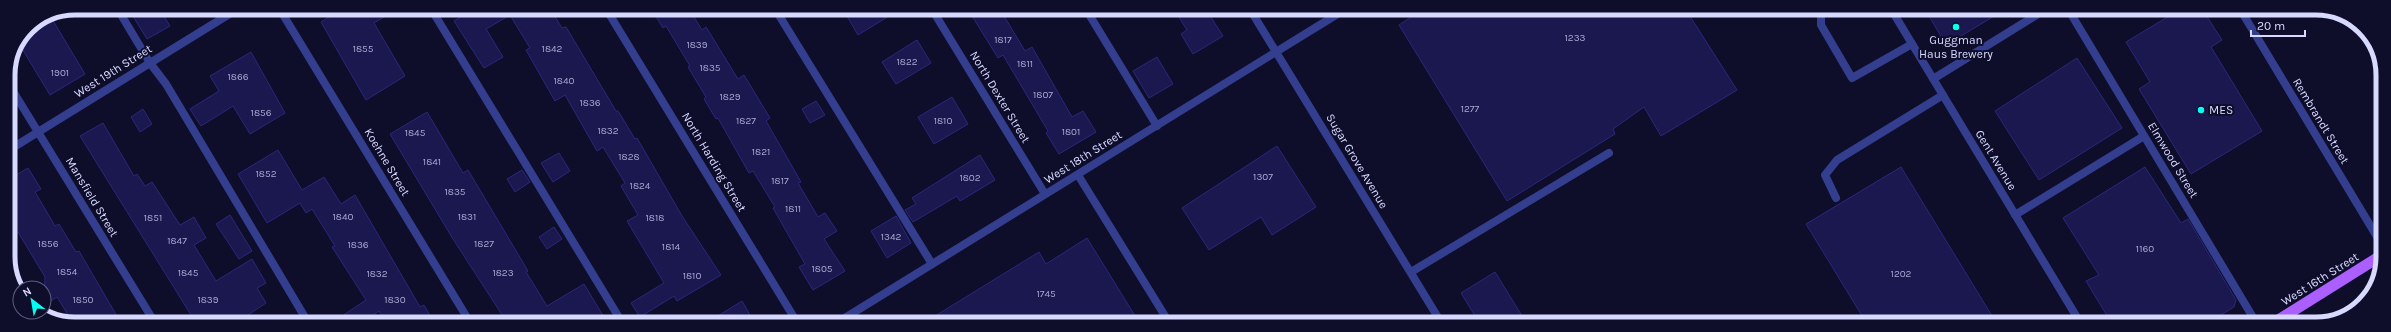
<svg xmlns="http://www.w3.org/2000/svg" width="2391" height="332" font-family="Karla,sans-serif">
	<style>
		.building { fill: #1a184e; stroke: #2b277d }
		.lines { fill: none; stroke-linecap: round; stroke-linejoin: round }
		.service { stroke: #343e8f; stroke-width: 8 }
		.minor { stroke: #343e8f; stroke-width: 8 }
		.tertiary { stroke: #343e8f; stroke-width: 8 }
		.primary { stroke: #ab5fff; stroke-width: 11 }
		.poi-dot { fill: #04fff2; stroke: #0e0e2b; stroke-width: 1.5 }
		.labels { text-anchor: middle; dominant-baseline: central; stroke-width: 4; stroke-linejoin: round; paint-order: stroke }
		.number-label { font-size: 10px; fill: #a8a9d3 }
		.poi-label { font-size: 12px; fill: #d8d9ff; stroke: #0e0e2b }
		.street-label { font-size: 12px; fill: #d8d9ff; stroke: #0e0e2b }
		.rim { fill: none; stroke: #d8d9ff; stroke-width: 5 }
	</style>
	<rect width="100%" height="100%" fill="#0e0e2b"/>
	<!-- building -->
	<path class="building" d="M1925,9H2006L1946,45Z
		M2181,9H2202L2222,40L2211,47L2262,131L2191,174L2139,89L2150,82L2126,42Z
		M1422,10H1686L1737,90L1661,136L1644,107L1613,129L1615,134L1507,201L1399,25Z
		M844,11H897L858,35Z
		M969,11H1001L1025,51L1032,47L1072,117L1083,111L1096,132L1059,154L1046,133L1048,131L1003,55L998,58Z
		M1175,11H1207L1223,36L1193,54L1181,34L1187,30Z
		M337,12H392L374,23L405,76L366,100L321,22Z
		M469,12H552L562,28L566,27L616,111H618L635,139L637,138L682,216L721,275L677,301L674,296L640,317L631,303L664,283L627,221L638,215L621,186L625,183L603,147L597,151L565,95L555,101L526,50L530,48L510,15L486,29L503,57L484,68L454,21Z
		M653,12H691L702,30L706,27L738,79L744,75L770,118L766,121L801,182L798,183L818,217L825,213L837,231L824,239L845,271L813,290L799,267L805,264L773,208L775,207L753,171L749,173L718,118L716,119L704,99L706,97L688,67L690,66L666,26L663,28Z
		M131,13H162L170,26L147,39Z
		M49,14L85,74L50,95L18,42L28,28Z
		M917,40L931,63L896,84L882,62Z
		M251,52L285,113L250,134L233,106L201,126L190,109L219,91L210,76Z
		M1157,57L1173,84L1149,98L1133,71Z
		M2077,58L2122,128L2039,180L1995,111Z
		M952,97L968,124L934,144L918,117Z
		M816,101L825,115L810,123L802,109Z
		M143,109L152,124L140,132L131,117Z
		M427,112L463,173L468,170L528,271L526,272L547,306L584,284L608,324H508L453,239L390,134Z
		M103,123L134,176L137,174L145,186L152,182L180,225L194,217L206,238L194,245L216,281L252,259L266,283L257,288L266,303L245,317L249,323H196L80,136Z
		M1277,146L1316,207L1272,235L1261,217L1209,250L1182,208Z
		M278,150L302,190L324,177L341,204L355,195L420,307L424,305L435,324H394L390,317L385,320L379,311L360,324H330L366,300L332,247L335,246L312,209L306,213L300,203L267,223L238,174Z
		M559,153L570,171L553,182L541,163Z
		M980,155L995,180L960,201L957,196L913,222L905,210L916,204L912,198Z
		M1901,167L1997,324H1867L1806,224Z
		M2145,167L2181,223L2188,219L2236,300L2234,307L2206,324H2112L2086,281L2099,275L2063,218Z
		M28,168L41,189L35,192L55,226L59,224L76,252L79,251L121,323H73L57,297L44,305L45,277L18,232L10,236L9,179Z
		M522,170L530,182L515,192L507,179Z
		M230,215L252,251L239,259L216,224Z
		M896,216L911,243L887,258L871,231Z
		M554,227L562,239L547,249L539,237Z
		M1087,238L1140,324H922L1039,252L1046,264Z
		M1495,272L1527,324H1480L1461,293Z
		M742,301L755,324H705Z"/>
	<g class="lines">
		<!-- service -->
		<path class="service" d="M2068,9L2257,324
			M1821,10V25L1852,78L1912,44
			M1087,11L1157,126
			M433,12L623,324
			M777,12L932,264
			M120,13L150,63L166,84L309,324
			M1078,175L1170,324
			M1836,198L1825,175L1837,160L1943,95
			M2015,215L2144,136
			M1411,272L1609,153"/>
		<!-- minor -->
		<path class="minor" d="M1891,9L2081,324
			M2240,9L2382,245
			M933,11L1045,194
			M1251,11L1442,324
			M282,13L471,324
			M1933,79L2046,9
			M8,83L155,323
			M9,150L231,13
			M835,324L1344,10"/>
		<!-- tertiary -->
		<path class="tertiary" d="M608,12L798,324"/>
		<!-- primary -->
		<path class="primary" d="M2272,324L2382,255"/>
	</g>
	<!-- markers -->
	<g class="poi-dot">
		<circle cx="1956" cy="27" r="4"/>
		<circle cx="2201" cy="110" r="4"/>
	</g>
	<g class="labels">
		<!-- number labels -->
		<g class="number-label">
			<text x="1575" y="38">1233</text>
			<text x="1003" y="40">1817</text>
			<text x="697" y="45">1839</text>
			<text x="363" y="49">1855</text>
			<text x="552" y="49">1842</text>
			<text x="907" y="62">1822</text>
			<text x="1025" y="64">1811</text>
			<text x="710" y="68">1835</text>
			<text x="60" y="73">1901</text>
			<text x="238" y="77">1866</text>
			<text x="564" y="81">1840</text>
			<text x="1043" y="95">1807</text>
			<text x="730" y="97">1829</text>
			<text x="590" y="103">1836</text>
			<text x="1470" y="109">1277</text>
			<text x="261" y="113">1856</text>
			<text x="746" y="121">1827</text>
			<text x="943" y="121">1810</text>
			<text x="608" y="131">1832</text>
			<text x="1071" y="132">1801</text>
			<text x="415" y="133">1845</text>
			<text x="761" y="152">1821</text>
			<text x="629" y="157">1828</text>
			<text x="432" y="162">1841</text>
			<text x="266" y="174">1852</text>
			<text x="1263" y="177">1307</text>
			<text x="970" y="178">1802</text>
			<text x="780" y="181">1817</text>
			<text x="640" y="186">1824</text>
			<text x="455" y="192">1835</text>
			<text x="793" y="209">1811</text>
			<text x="343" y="217">1840</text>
			<text x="467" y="217">1831</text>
			<text x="153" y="218">1851</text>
			<text x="655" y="218">1818</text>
			<text x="891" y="237">1342</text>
			<text x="177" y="241">1847</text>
			<text x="48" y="244">1856</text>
			<text x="484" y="244">1827</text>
			<text x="358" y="245">1836</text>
			<text x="671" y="247">1814</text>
			<text x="2145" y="249">1160</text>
			<text x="822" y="269">1805</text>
			<text x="67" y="272">1854</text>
			<text x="188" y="273">1845</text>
			<text x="503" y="273">1823</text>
			<text x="377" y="274">1832</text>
			<text x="1901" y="274">1202</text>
			<text x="692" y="276">1810</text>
			<text x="1046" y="294">1745</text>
			<text x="83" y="300">1850</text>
			<text x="208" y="300">1839</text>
			<text x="395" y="300">1830</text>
		</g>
		<!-- poi labels -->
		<g class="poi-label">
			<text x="1956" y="40">Guggman<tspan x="1956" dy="14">Haus Brewery</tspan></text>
			<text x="2209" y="110" text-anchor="start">MES</text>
		</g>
		<!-- street labels -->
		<g class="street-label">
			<text transform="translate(113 71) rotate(-32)">West 19th Street</text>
			<text transform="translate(1000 97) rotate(59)">North Dexter Street</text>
			<text transform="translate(2321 121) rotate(59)">Rembrandt Street</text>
			<text transform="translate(1083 157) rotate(-32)">West 18th Street</text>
			<text transform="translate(1996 160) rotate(59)">Gent Avenue</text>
			<text transform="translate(2173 160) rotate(59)">Elmwood Street</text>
			<text transform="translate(1357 161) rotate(59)">Sugar Grove Avenue</text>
			<text transform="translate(387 162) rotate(59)">Koehne Street</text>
			<text transform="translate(714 162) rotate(59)">North Harding Street</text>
			<text transform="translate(92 197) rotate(59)">Mansfield Street</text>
			<text transform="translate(2320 279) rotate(-32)">West 16th Street</text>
		</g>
	</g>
	<!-- crop -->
	<path d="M0 0H2391V332H0ZM75 15H2316A60 60 0 0 1 2376 75V257A60 60 0 0 1 2316 317H75A60 60 0 0 1 15 257V75A60 60 0 0 1 75 15Z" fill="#0e0e2b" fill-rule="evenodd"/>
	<path class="rim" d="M75 15H2316A60 60 0 0 1 2376 75V257A60 60 0 0 1 2316 317H75A60 60 0 0 1 15 257V75A60 60 0 0 1 75 15Z"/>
	<!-- north arrow -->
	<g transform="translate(32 300) rotate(329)"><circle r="19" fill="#0e0e2b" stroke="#5f5f80"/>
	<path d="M0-3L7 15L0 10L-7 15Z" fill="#04fff2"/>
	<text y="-6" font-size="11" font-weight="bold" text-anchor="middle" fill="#d8d9ff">N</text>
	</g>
	<!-- scale -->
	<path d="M2251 30v6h54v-6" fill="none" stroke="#d8d9ff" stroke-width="2"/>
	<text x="2257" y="30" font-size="12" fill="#d8d9ff" stroke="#0e0e2b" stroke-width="3" paint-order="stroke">20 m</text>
</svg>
